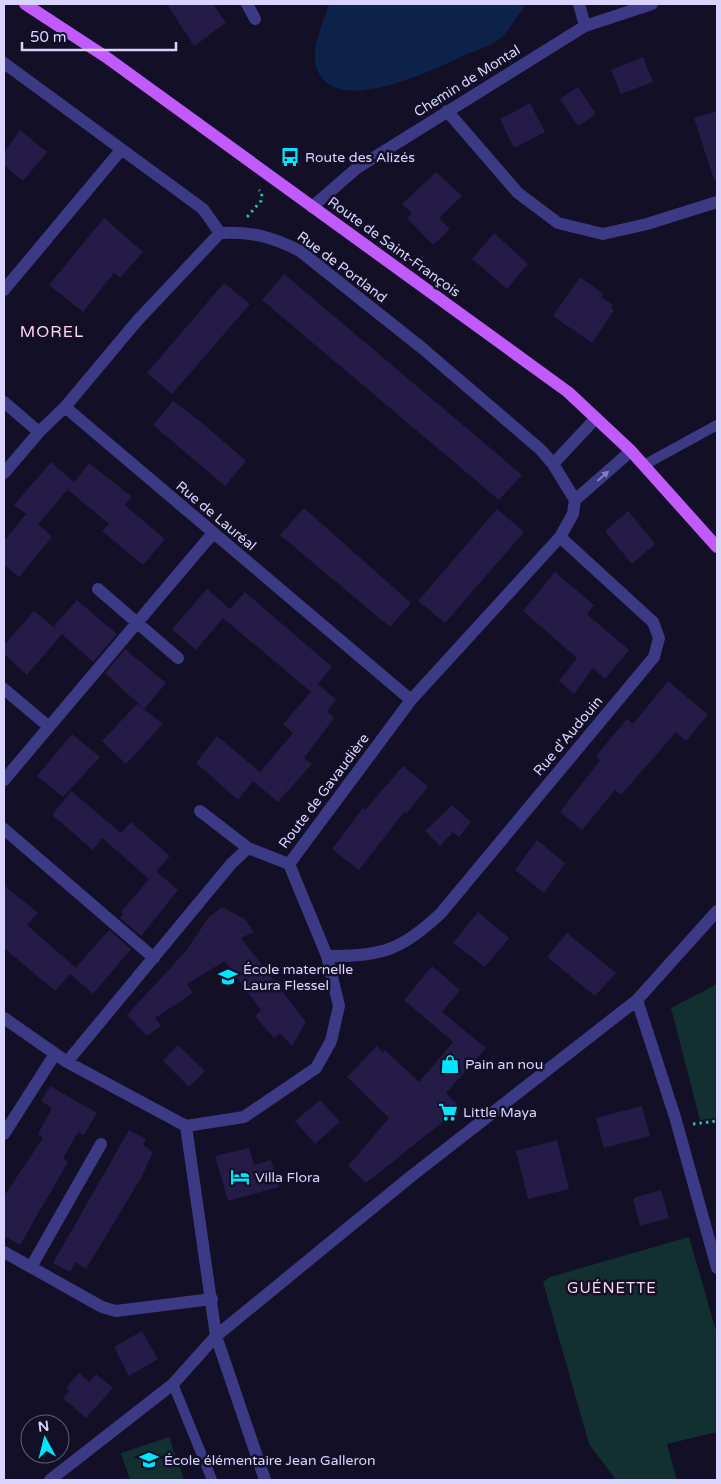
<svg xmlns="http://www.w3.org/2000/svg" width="721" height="1484" font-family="'Varela Round',sans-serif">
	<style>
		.green { fill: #12302f }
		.water { fill: #0c2248 }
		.building { fill: #241b47 }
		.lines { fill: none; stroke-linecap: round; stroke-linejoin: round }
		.path { stroke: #2fb8b0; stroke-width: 3; stroke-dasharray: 2.5 4; stroke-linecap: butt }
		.lane { stroke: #3d3a85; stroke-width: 10 }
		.street { stroke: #3d3a85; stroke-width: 12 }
		.primary { stroke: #c25bff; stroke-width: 12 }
		.oneway { fill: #837fbc }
		.labels { text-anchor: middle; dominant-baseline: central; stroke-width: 5; stroke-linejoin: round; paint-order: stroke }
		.street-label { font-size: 14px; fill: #d9d4ff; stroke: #130f26 }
		.poi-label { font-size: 14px; fill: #d9d4ff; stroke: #130f26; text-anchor: start }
		.neighbourhood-label { font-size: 15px; letter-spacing: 1px; fill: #ffd6f0; stroke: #130f26 }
		.quarter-label { font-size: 16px; letter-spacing: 1px; fill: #ffd6f0; stroke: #130f26 }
	</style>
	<rect width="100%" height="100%" fill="#130f26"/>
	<!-- green -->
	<path class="green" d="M717,984V1118L700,1120L671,1008Z
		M689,1237L717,1334V1432L667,1444L677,1480H616L589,1444L543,1282L550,1277Z
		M169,1437L184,1480H130L121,1453Z"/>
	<!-- water -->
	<path class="water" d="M329,4H523L524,8C516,17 510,30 501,38C491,46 474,51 463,56C433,70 331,120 316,66C311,47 323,23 329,4Z"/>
	<!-- building -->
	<path class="building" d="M167,4H213L226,23L194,46Z
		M643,57L653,82L621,94L611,70Z
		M578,87L596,114L578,126L560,99Z
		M530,103L545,132L514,148L500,119Z
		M717,111V179L714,180L694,118Z
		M20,130L47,152L23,181L4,165V152Z
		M436,172L462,196L439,218L450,229L433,245L407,218L412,213L402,204Z
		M104,218L143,252L120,278L114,273L83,312L49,285Z
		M494,233L528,264L507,289L472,259Z
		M284,274L522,475L499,500L262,300Z
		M580,277L603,294L601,297L613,305L611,308L614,310L592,343L553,316Z
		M224,283L250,304L172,394L147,373Z
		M173,401L201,422L246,461L225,486L153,425Z
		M51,462L74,482L38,524L52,537L19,577L4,565V541L26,514L14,505Z
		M89,463L132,497L125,505L165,539L143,565L102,531L109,524L68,490Z
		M304,508L411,603L390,627L280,535Z
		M497,509L524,532L445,623L418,601Z
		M628,511L655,544L632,564L605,531Z
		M555,572L594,605L587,614L629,650L605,679L593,668L574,694L559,681L577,658L523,611Z
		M207,589L230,609L245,592L332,667L311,692L223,618L196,650L172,629Z
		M77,600L117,634L93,662L62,634L27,675L4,654V645L34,611L61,633L54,626Z
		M125,649L166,683L144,709L105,673Z
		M668,681L708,715L686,741L676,732L621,795L615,790L582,830L560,812L600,760L596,756L627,719L633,724Z
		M318,684L336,700L327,711L334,718L304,758L312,764L278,802L253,781L238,800L196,763L217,736L260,772L293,733L283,724Z
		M137,704L163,724L126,764L102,741Z
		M72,734L100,757L63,797L37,776Z
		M403,766L428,787L406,814L404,812L359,870L332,849L363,808L365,810Z
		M71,791L121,833L131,822L170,856L149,879L102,838L93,850L52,815Z
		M452,805L471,822L459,837L453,832L440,846L425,831Z
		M537,840L565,863L544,893L515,870Z
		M156,871L178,890L141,936L120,918L123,914L121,912Z
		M4,885L38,913L27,925L76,968L55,991L4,948Z
		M222,907L245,919L254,932L241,938L306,1022L292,1046L280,1033L274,1038L255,1016L261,1010L225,961L187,984L193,993L155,1018L161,1026L147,1036L127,1015L185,952L209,917Z
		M478,912L509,938L485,967L453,943Z
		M109,930L131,949L93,994L70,974Z
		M567,933L616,973L595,996L547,957Z
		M432,966L460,990L442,1012L486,1048L446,1093L460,1108L366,1183L348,1166L389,1118L347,1077L377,1046L383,1053L385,1050L419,1082L453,1042L404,1000Z
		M178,1045L205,1071L189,1087L163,1061Z
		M50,1086L97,1113L84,1135L78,1132L63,1158L68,1162L20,1245L4,1236V1196L43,1138L38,1134L52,1108L41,1101Z
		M320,1100L340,1122L315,1144L295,1121Z
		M642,1106L650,1136L604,1148L596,1118Z
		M129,1130L146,1139L143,1145L153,1152L141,1178L86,1269L75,1262L70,1272L53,1263Z
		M557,1140L569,1189L528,1199L516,1151Z
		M249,1148L254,1165L271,1160L279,1187L228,1201L215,1156Z
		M661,1190L669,1218L640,1226L633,1198Z
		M142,1331L158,1359L129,1376L114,1347Z
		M79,1373L89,1382L96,1374L113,1388L86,1418L63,1398L70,1391L66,1388Z"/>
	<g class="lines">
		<!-- path -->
		<path class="path" d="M247,217L261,201L262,193L259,190
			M693,1124L717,1121"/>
		<!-- lane -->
		<path class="lane" d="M644,465L717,425
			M173,1384L212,1480"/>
		<!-- street -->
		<path class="street" d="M247,4L255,19
			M579,4L585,26
			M4,63L203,209L220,233
			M447,111L518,193L558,223L603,234L647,224L717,202
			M312,207L357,168L585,26L652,4
			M4,290L121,150
			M4,402L39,432
			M65,407L411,700
			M553,464L596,418
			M4,473L39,432L65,407L137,321L220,233C250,231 273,237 300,251L422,348L541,450L553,464L575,500
			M98,589L178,658
			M4,689L48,726
			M4,780L213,533
			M200,811L248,848L289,864
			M4,829L154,958
			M289,864L411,700L560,537L573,514L575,500L631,451
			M327,956C381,957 402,950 441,913L654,657L659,638L653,622L560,537
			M637,1000L675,1117L717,1268
			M4,1018L67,1062L186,1126L244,1117L316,1068L331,1041L339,1006L327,956L289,864
			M67,1062L231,864L248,848
			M186,1126L216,1336L265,1480
			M4,1134L55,1054
			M4,1252L102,1307L116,1311L212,1299
			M31,1267L101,1144
			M50,1480L173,1384L216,1336L409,1178L637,1000L717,911"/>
		<!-- primary -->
		<path class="primary" d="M25,4L106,57L568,392L631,451L717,547"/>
	</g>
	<!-- one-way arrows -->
	<defs><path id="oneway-solid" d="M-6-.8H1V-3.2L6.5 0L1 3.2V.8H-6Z" transform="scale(1.25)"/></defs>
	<use class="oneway" href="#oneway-solid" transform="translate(603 476) rotate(-41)"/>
	<!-- icons -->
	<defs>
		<g id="bus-bare" transform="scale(1.5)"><path d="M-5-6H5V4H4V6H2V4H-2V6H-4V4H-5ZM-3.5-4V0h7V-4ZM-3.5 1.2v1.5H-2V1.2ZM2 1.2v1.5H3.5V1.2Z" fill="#00e5ff" stroke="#130f26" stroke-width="2.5" paint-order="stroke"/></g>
		<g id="school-bare" transform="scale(1.5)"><path d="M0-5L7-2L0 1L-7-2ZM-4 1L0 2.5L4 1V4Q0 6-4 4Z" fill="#00e5ff" stroke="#130f26" stroke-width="2.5" paint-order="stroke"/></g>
		<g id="shop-bare" transform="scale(1.5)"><path d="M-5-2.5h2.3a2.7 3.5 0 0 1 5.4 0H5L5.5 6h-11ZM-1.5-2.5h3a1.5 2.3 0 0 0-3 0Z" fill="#00e5ff" stroke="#130f26" stroke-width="2.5" paint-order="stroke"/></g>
		<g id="supermarket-bare" transform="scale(1.5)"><path d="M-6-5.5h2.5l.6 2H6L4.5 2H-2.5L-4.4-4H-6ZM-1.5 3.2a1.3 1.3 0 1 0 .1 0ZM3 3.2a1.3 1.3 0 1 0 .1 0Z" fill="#00e5ff" stroke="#130f26" stroke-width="2.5" paint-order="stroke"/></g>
		<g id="hotel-bare" transform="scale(1.5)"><path d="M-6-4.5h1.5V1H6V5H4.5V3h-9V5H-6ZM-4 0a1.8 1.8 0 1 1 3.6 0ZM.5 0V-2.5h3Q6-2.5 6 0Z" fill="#00e5ff" stroke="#130f26" stroke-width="2.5" paint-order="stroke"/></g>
	</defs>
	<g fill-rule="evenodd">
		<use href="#bus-bare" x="290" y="157"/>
		<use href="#school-bare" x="228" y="977"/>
		<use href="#shop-bare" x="450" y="1064"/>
		<use href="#supermarket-bare" x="448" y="1112"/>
		<use href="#hotel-bare" x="240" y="1177"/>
		<use href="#school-bare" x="149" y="1460"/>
	</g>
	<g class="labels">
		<!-- street labels -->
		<g class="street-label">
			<text transform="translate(467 81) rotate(-32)">Chemin de Montal</text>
			<text transform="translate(394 247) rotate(36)">Route de Saint-François</text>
			<text transform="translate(342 267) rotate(37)">Rue de Portland</text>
			<text transform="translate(216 516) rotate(40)">Rue de Lauréal</text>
			<text transform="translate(568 736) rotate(-50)">Rue d'Audouin</text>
			<text transform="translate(324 791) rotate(-53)">Route de Gavaudière</text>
		</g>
		<!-- poi labels -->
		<g class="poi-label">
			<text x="305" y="157">Route des Alizés</text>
			<text x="243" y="969">École maternelle<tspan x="243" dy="16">Laura Flessel</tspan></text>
			<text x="465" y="1064">Pain an nou</text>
			<text x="463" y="1112">Little Maya</text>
			<text x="255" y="1177">Villa Flora</text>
			<text x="164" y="1460">École élémentaire Jean Galleron</text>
		</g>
		<!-- neighbourhood labels -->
		<g class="neighbourhood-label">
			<text x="612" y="1288">GUÉNETTE</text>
		</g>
		<!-- quarter labels -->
		<g class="quarter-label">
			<text x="52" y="332">MOREL</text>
		</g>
	</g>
	<!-- border -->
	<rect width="721" height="1484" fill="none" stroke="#d9d4ff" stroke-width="10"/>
	<!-- north arrow -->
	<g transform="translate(45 1439) rotate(353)"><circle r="24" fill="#130f26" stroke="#625e7d"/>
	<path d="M0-4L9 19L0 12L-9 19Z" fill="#00e5ff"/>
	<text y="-8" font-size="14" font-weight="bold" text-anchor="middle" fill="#d9d4ff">N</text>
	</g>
	<!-- scale -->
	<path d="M22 42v8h154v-8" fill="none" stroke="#d9d4ff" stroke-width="2.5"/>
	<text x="30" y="42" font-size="15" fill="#d9d4ff" stroke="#130f26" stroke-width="4" paint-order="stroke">50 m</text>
</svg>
